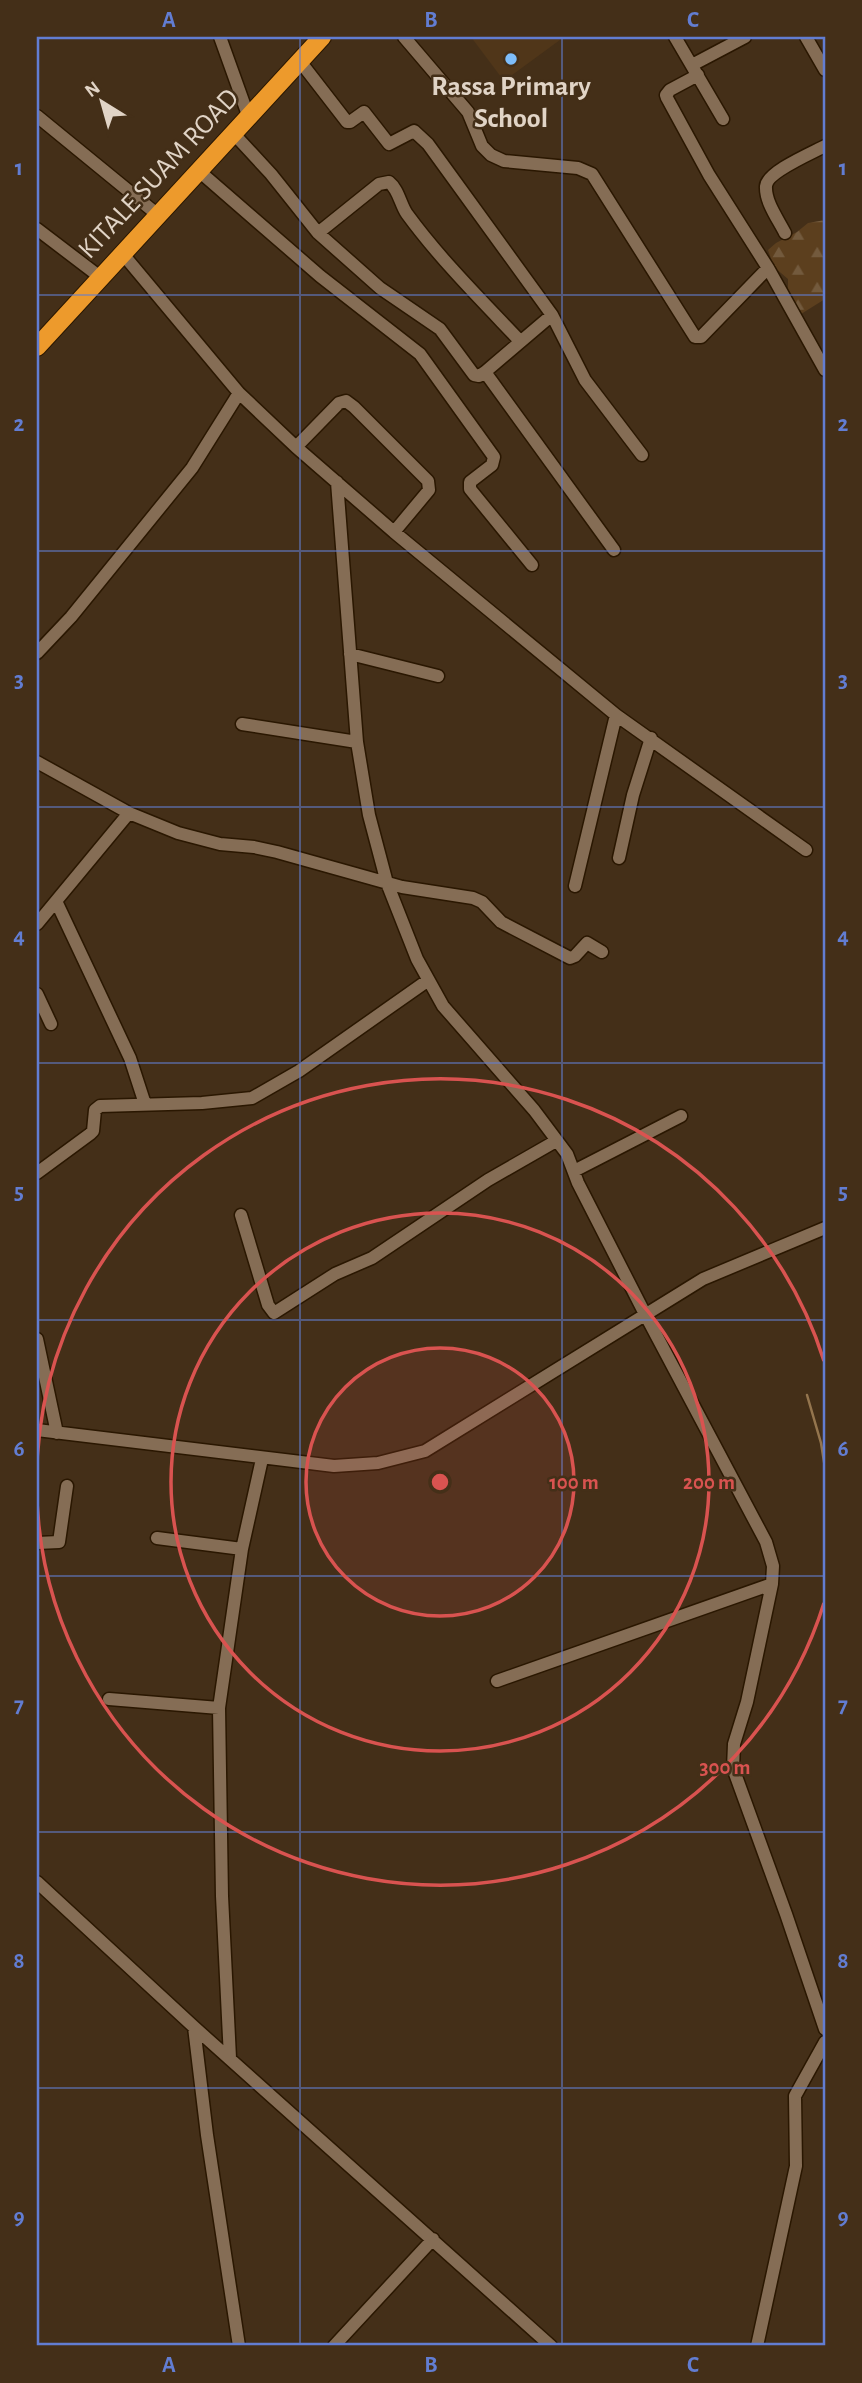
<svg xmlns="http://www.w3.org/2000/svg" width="862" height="2383" font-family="'Alegreya Sans',sans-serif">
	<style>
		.built { fill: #503619 }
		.forest { fill: url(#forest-firs) }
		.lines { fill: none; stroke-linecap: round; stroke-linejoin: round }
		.stream { stroke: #94754e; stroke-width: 2.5 }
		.minor-casing { stroke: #2a1701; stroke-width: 15 }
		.highway-casing { stroke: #2a1701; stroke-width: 20 }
		.minor { stroke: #856d55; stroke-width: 12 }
		.highway { stroke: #ed9a2c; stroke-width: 18 }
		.grid { fill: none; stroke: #627dd2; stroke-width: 2; stroke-opacity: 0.55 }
		.ring { fill: none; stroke: #d95350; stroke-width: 3.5 }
		.poi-dot { fill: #7ebdf9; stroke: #442f18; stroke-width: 2.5 }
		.labels { text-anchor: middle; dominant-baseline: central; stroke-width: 5; stroke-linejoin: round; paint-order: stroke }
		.poi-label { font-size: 28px; font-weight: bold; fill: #e1d4c6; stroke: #442f18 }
		.street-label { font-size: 28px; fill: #e1d4c6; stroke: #442f18 }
		.centre { fill: #d95350; stroke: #442f18; stroke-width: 3.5 }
		.ring-label { font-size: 21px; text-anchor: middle; font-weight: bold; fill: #d95350; stroke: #442f18; stroke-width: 5; stroke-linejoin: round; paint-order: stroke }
		.neatline { fill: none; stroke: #627dd2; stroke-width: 2.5 }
		.grid-label { font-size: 23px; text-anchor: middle; font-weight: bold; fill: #627dd2 }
	</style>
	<defs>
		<pattern id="forest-firs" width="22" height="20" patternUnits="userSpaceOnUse" patternTransform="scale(1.75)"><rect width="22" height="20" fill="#5c3f1e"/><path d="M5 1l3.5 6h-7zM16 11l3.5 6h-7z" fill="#735a3d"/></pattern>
	</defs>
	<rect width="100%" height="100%" fill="#442f18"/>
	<!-- built -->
	<path class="built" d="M471,37H564L504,81Z"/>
	<!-- forest -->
	<path class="forest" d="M825,220V299L801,314L788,295V279L774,267L768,250L776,243L797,232L808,223Z"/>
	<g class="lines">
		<!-- stream -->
		<path class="stream" d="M807,1395L821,1443L825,1468"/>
		<!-- minor casing -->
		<g class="minor-casing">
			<path id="minor" d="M220,37L248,115
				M404,37L468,112L482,146L491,155L504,161L578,168L592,174L695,337H701L768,268
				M675,37L723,119
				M806,37L825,70
				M299,60L347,122H350L364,112L389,144L414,131L428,144L552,315L585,380L642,455
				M692,65L745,37
				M698,75L670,90L666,95L667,98L709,175L768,268L825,370
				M37,116L158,215
				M234,134L271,174L318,233L380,288L440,329L474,375L479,376L485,372L614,550
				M199,171L320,276L420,354L494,457L492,465L470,482V489L532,565
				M37,229L100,277
				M318,233L379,184L389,182C399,190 400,204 407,214C440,259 481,300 519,340
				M785,233C778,219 765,202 766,186C767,172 812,153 825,146
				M122,253L239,393L296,447L394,532L616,715L806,850
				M485,372L552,315
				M296,447L339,403L346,401L354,407L428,481L429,490L394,532
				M337,482L357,742L369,815L387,883L417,959L443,1006L534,1110L567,1154L578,1183L645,1314L766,1542L773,1566L772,1584L747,1702L734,1744L733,1768L786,1914L825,2029
				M37,653L71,617L192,468L239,393
				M350,654L438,676
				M242,724L357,742
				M37,762L129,813L178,833L220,844L254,847L277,852L402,887L473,898L482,902L501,922L570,958L575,956L587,943L602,952
				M619,858L633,795L651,738
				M575,886L616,715
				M56,901L130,1058L145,1104
				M37,924L129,813
				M37,994L51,1024
				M574,1171L681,1116
				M37,1173L90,1134L93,1131L95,1110L100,1106L202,1103L252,1098L299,1071L427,981
				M241,1215L268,1305L274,1313L335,1274L372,1258L488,1180L556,1141
				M37,1339L57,1433
				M37,1430L334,1466L378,1463L425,1451L703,1279L825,1228
				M157,1538L242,1549
				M37,1543L59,1542L67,1486
				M497,1681L772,1584
				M109,1699L219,1708
				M37,1882L194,2027L551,2346
				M194,2027L207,2135L239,2346
				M230,2058L222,1896L219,1708L242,1549L262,1459
				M334,2346L433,2239
				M757,2346L796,2166L795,2096L825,2042"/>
		</g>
		<!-- highway casing -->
		<g class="highway-casing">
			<path id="highway" d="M37,347L322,37"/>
		</g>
		<!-- minor -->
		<use href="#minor" class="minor"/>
		<!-- highway -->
		<use href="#highway" class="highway"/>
	</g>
	<!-- grid -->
	<path class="grid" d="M300,37V2346M562,37V2346M37,295H825M37,551H825M37,807H825M37,1063H825M37,1320H825M37,1576H825M37,1832H825M37,2088H825"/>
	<!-- distance rings -->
	<circle cx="440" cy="1482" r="134" fill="#d95350" fill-opacity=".12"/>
	<g class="ring">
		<circle cx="440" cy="1482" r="134"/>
		<circle cx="440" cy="1482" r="269"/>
		<path d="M824 1603A403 403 0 1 1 824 1361"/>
	</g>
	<!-- markers -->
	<circle class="poi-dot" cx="511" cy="59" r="7"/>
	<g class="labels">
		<!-- poi labels -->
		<g class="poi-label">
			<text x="511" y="87">Rassa Primary<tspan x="511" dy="32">School</tspan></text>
		</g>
		<!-- street labels -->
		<g class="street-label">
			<text transform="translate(159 174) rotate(-47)">KITALE SUAM ROAD</text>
		</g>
	</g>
	<circle cx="440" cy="1482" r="10" class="centre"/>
	<g class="ring-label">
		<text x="574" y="1489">100 m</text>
		<text x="709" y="1489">200 m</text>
		<text x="725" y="1774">300 m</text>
	</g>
	<!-- border -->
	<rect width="862" height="2383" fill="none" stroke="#442f18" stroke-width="77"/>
	<!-- north arrow -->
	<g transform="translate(102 102) rotate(323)" stroke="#442f18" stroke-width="5" paint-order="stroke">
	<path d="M0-5L12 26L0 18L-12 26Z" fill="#e1d4c6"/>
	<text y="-10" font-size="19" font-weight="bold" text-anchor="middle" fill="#e1d4c6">N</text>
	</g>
	<rect x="38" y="38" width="786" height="2306" class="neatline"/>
	<g class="grid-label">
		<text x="169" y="27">A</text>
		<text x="431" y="27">B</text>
		<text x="693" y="27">C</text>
		<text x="19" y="175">1</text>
		<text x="843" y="175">1</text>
		<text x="19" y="431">2</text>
		<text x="843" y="431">2</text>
		<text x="19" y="687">3</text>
		<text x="843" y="687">3</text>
		<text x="19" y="943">4</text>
		<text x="843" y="943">4</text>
		<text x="19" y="1199">5</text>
		<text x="843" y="1199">5</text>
		<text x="19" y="1456">6</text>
		<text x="843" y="1456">6</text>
		<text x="19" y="1712">7</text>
		<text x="843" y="1712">7</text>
		<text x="19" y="1968">8</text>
		<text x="843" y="1968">8</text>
		<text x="19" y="2224">9</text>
		<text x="843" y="2224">9</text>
		<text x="169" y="2372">A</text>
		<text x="431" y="2372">B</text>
		<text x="693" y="2372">C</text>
	</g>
</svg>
